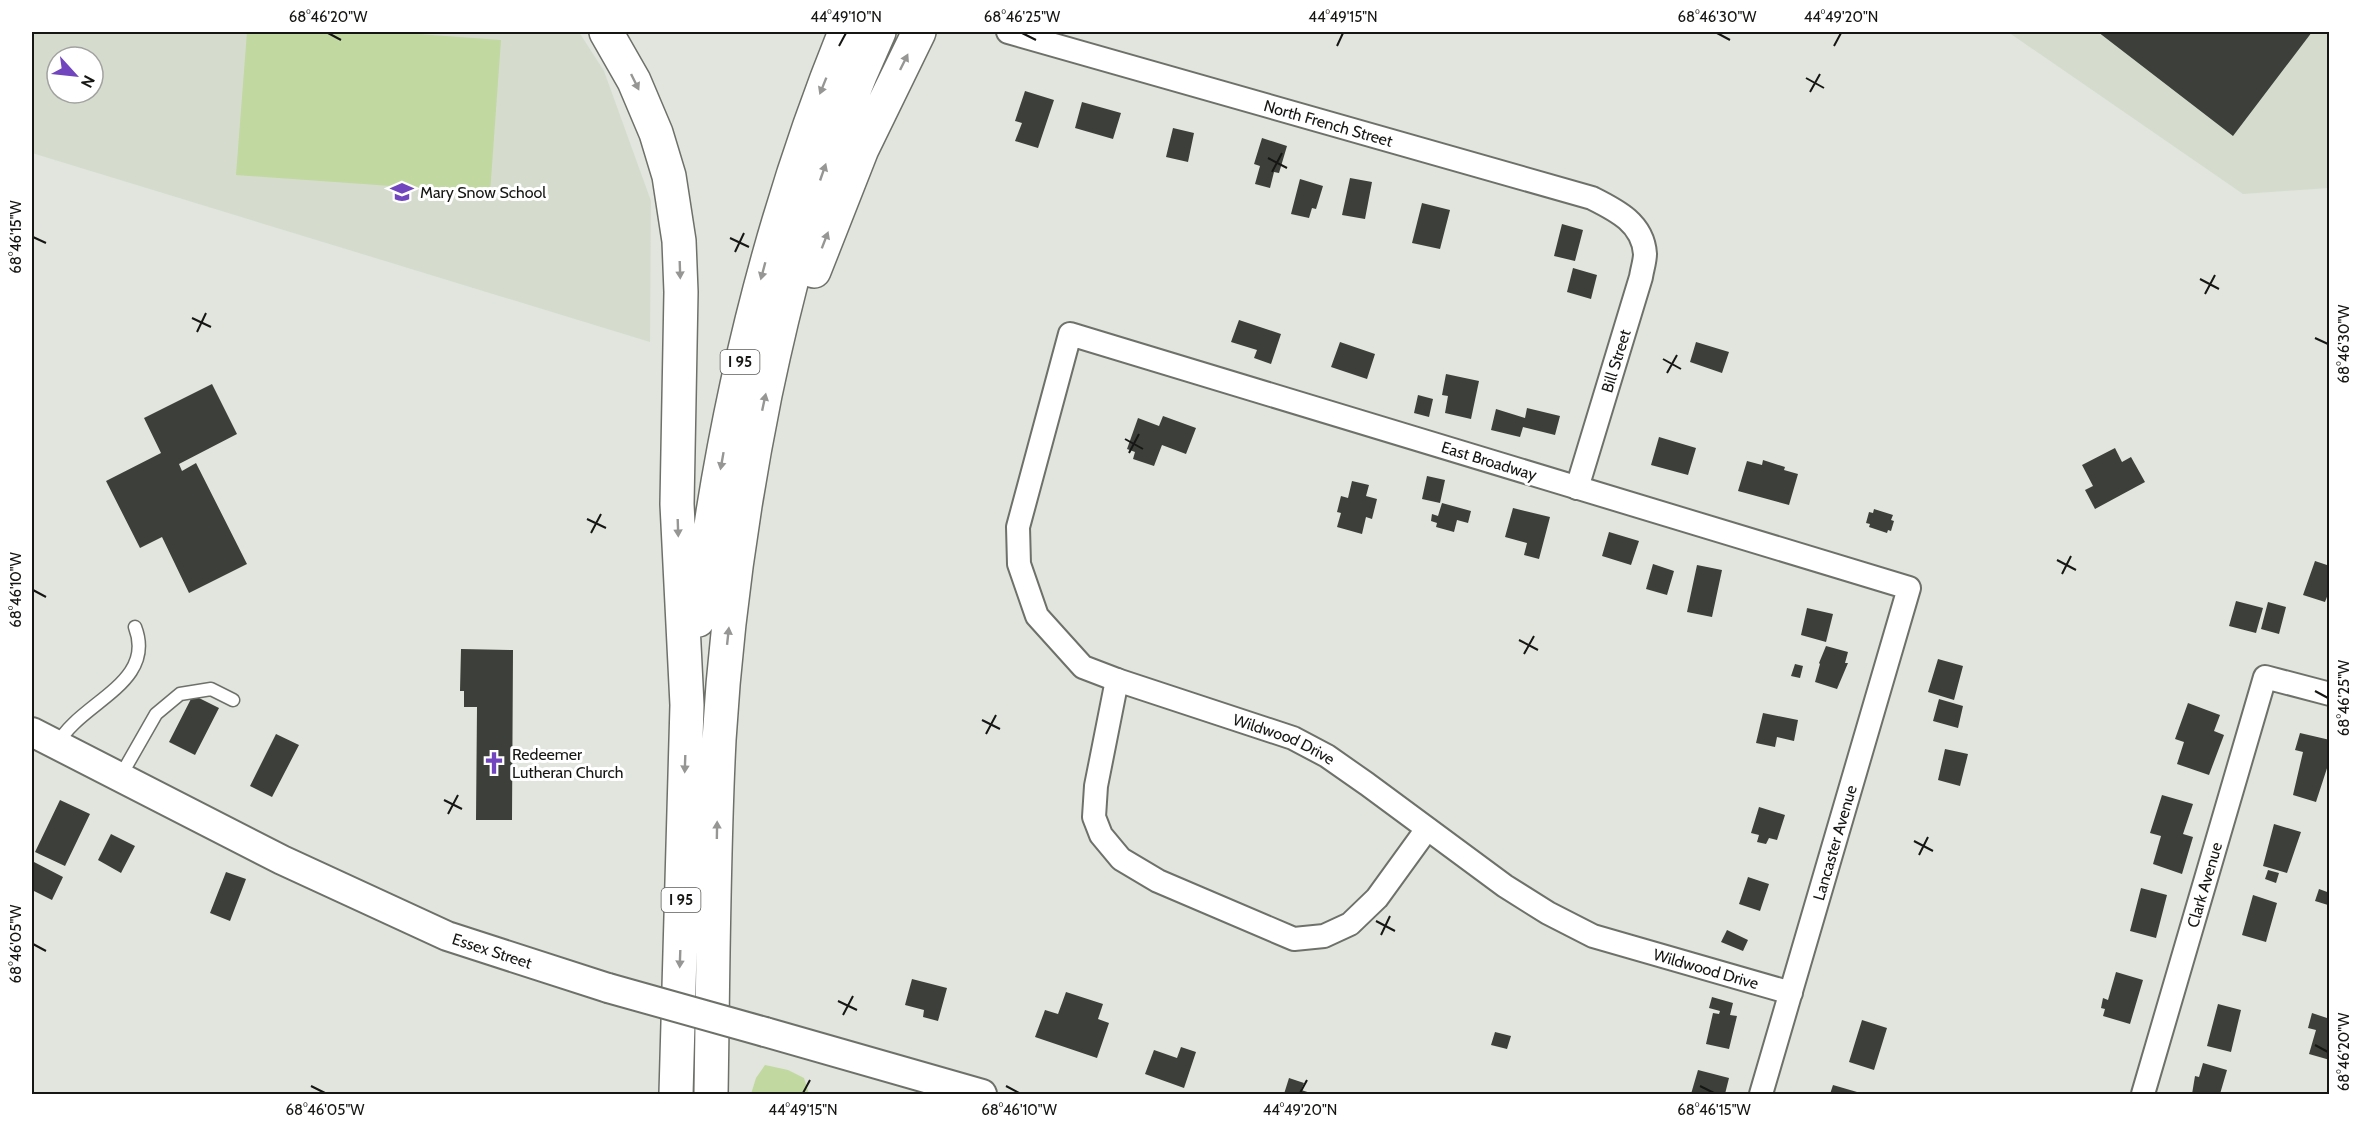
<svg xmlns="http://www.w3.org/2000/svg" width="2361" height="1126" font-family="Cabin,sans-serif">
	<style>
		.built { fill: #d5dccd; fill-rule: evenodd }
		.green { fill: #c1d8a0 }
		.building { fill: #3d403a }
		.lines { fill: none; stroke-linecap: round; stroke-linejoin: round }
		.service-casing { stroke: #6e716a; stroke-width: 15 }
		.minor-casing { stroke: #6e716a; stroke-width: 26 }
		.tertiary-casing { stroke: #6e716a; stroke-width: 32 }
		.motorway-casing { stroke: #6e716a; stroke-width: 36 }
		.service { stroke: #fff; stroke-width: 12 }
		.minor { stroke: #fff; stroke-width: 22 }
		.tertiary { stroke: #fff; stroke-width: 28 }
		.motorway { stroke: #fff; stroke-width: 33 }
		.tertiary-bridge-casing { stroke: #6e716a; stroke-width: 32; stroke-linecap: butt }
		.tertiary-bridge { stroke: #fff; stroke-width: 28 }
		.oneway { fill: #969795 }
		.ticks { fill: none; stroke: #161714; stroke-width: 2 }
		.labels { text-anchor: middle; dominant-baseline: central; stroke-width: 6; stroke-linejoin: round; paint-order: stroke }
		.shield { fill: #fff; stroke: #5c5d5a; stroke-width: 1.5 }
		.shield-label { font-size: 15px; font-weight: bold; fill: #161714 }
		.street-label { font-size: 16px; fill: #161714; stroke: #fff }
		.poi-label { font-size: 16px; fill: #161714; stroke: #fff; text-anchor: start }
		.neatline { fill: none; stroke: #161714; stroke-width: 2 }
		.ticks-label { font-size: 15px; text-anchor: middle; fill: #161714 }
	</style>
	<rect width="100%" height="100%" fill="#e1e5dd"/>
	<!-- built -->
	<path class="built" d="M32,32H579L604,71L651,201L650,342L32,153ZM57,57H93V93H57Z
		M2008,32H2329V188L2243,194Z"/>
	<!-- green -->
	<path class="green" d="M247,32H390L501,40L490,193L236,175Z
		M765,1065L788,1070L804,1078L809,1094H751L756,1078Z"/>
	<!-- building -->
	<path class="building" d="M2098,32H2312L2233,136Z
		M1025,91L1054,100L1038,148L1015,141L1022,123L1015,121Z
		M1082,102L1121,113L1113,139L1075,128Z
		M1173,128L1194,133L1188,162L1166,157Z
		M1262,138L1287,146L1279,173L1274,172L1270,188L1255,184L1260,166L1254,164Z
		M1350,178L1372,182L1365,219L1342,215Z
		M1300,179L1323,186L1316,209L1312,208L1309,218L1291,214Z
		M1422,203L1450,210L1440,249L1412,243Z
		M1562,224L1583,230L1575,261L1554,256Z
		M1573,268L1597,275L1591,299L1567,292Z
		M1239,320L1281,334L1271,364L1254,358L1257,350L1231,342Z
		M1340,342L1375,354L1367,379L1331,367Z
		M1696,342L1729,352L1722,373L1690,362Z
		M1446,374L1479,381L1471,419L1445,413L1448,396L1442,395Z
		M212,384L237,434L179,464L182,471L196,463L247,564L189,593L162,537L140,548L106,481L161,453L144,418Z
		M1418,395L1433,399L1429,417L1414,413Z
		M1527,408L1560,416L1555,435L1523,427L1520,437L1491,430L1496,409L1525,418Z
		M1163,416L1196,428L1186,454L1162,445L1154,466L1133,459L1135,452L1127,449L1138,418L1159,426Z
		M1659,437L1696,448L1688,475L1651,465Z
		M2115,448L2122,462L2131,457L2145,482L2095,509L2085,490L2093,486L2082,465Z
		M1763,460L1785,467L1784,470L1798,474L1789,505L1738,491L1747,461L1762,465Z
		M1427,476L1445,480L1440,503L1422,499Z
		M1352,481L1369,485L1366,496L1377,499L1372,519L1366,517L1362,534L1337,527L1341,513L1337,512L1341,496L1348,498Z
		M1442,503L1471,511L1468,523L1457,520L1454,532L1436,527L1437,523L1431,521L1432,514L1438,516Z
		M1513,508L1550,517L1539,559L1524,555L1527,543L1505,537Z
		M1874,509L1893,515L1891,520L1894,521L1891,531L1888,530L1887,533L1869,527L1870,524L1866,523L1869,512L1873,513Z
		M1609,532L1639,541L1631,565L1602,556Z
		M2315,561L2330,566V589L2325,602L2303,595Z
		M1653,564L1674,571L1667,595L1646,589Z
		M1697,565L1722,570L1712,617L1687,612Z
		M2236,601L2263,608L2256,633L2229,626Z
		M2268,602L2286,607L2279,634L2261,629Z
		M1807,608L1833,614L1826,642L1801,635Z
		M1826,646L1848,652L1845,663H1848L1837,689L1815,682L1820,664L1819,663Z
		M461,649L513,650L512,820H476L477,707H464V691H460Z
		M1938,659L1963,666L1954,700L1928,692Z
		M1795,664L1803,666L1800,678L1791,676Z
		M193,695L219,708L195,755L169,742Z
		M1939,699L1963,706L1958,728L1933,721Z
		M2188,703L2220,715L2214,731L2224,735L2209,775L2177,764L2184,742L2175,739Z
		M1763,713L1798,720L1794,741L1777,737L1775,747L1756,743Z
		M2300,733L2330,740V759L2316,802L2293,795L2303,752L2295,750Z
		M276,734L299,745L272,797L250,786Z
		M1945,749L1968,754L1960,786L1938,780Z
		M2162,795L2193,804L2183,834L2193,837L2182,874L2153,864L2161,836L2150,833Z
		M60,800L90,814L65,866L35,852Z
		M1759,807L1785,815L1777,840L1769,838L1766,844L1757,842L1759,835L1751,833Z
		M2274,824L2301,832L2287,873L2263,866Z
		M111,834L135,846L121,873L98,860Z
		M34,862L63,877L52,900L32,890V867Z
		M2268,870L2279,873L2276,883L2265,879Z
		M226,872L246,879L230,921L210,913Z
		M1748,877L1769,884L1760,911L1739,904Z
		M2141,888L2167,895L2156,938L2130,931Z
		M2319,889L2330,893L2328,905L2315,901Z
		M2253,895L2277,903L2266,942L2242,935Z
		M1727,930L1748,940L1743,951L1721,942Z
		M2116,972L2143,980L2130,1024L2103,1016L2105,1009L2101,1008L2103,998L2108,1000Z
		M912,979L947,988L938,1021L923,1017L924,1010L905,1005Z
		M1066,992L1103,1004L1098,1019L1109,1023L1097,1058L1035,1037L1045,1010L1058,1014Z
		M1712,997L1733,1003L1730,1015L1737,1016L1729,1049L1706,1044L1713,1013L1719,1014L1720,1011L1709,1008Z
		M2218,1004L2241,1010L2231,1052L2207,1046Z
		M2312,1013L2330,1019V1060L2309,1054L2316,1030L2308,1028Z
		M1862,1020L1887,1028L1874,1070L1849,1062Z
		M1495,1032L1511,1036L1507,1049L1491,1045Z
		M1181,1047L1196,1052L1184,1088L1145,1074L1154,1050L1177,1058Z
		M2203,1063L2227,1070L2220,1094H2192L2195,1076L2199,1077Z
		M1698,1070L1729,1078L1725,1094H1691Z
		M1289,1078L1304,1083L1301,1090L1314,1094H1284Z
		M1833,1085L1857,1092V1094H1830Z"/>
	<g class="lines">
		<!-- service casing -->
		<g class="service-casing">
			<path id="service" d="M57,745C79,702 157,684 135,627
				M120,777L156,714L180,694L211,689L233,700"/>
		</g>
		<!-- minor casing -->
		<g class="minor-casing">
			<g id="minor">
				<path id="s1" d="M1008,32L1592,198C1616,210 1643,223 1645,254C1645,261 1642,270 1641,277L1577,488"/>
				<path d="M1117,680L1096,786L1094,817L1101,835L1121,859L1158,881L1294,939L1324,936L1350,924L1377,898L1427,829"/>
				<path id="s2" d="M1761,1094L1909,588L1070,334L1018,527L1019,564L1037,616L1083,667L1117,680L1293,738L1327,756L1367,784L1505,886L1548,913L1593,936L1791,993"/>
				<path id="s3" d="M2143,1094L2265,677L2330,694"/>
			</g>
		</g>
		<!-- tertiary casing -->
		<g class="tertiary-casing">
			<g id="tertiary">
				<path id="s4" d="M32,732L282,860L447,936L608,988"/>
				<path d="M765,1032L982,1094"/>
			</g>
		</g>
		<!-- motorway casing -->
		<g class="motorway-casing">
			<path id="motorway" d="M606,32L634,81L656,133L669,176L679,241L681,292L677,504L687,705L676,1094
				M814,271L862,149L919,32
				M698,620C722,416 768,222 845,32
				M711,1094C713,977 713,858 719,740C726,624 742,509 765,395C792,266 824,152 879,32"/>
		</g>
		<!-- service -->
		<use href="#service" class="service"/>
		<!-- minor -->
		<use href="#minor" class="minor"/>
		<!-- tertiary -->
		<use href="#tertiary" class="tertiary"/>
		<!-- motorway -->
		<use href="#motorway" class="motorway"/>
		<!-- tertiary-bridge casing -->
		<g class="tertiary-bridge-casing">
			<path id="tertiary-bridge" d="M608,988L765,1032"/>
		</g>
		<!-- tertiary-bridge -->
		<use href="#tertiary-bridge" class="tertiary-bridge"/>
	</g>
	<!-- one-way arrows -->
	<defs><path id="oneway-solid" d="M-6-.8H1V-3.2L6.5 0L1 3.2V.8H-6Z" transform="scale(1.5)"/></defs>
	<g class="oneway">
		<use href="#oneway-solid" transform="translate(904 62) rotate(-64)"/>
		<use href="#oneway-solid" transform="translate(635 82) rotate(64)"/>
		<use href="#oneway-solid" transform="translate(823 86) rotate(112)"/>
		<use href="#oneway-solid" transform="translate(823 172) rotate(-71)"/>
		<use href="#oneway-solid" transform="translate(825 240) rotate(-69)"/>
		<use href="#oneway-solid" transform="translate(680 270) rotate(88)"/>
		<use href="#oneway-solid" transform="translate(763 271) rotate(105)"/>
		<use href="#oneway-solid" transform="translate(764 402) rotate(-78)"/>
		<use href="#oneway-solid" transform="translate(722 461) rotate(100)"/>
		<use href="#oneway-solid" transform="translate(678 528) rotate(88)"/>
		<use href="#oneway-solid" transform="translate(728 636) rotate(-84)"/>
		<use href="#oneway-solid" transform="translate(685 764) rotate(92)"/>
		<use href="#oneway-solid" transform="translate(717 830) rotate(-89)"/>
		<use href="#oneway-solid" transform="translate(680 959) rotate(92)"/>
	</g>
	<!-- ticks -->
	<path class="ticks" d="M328,33L341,40M1022,33L1036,40M1717,33L1730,40M839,46L846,33M1337,46L1343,33M1834,46L1841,33M1806,78L1824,88M1810,92L1820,74M1268,158L1287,168M1272,172L1282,153M33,237L46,243M730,238L749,247M735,252L744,233M2200,279L2219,289M2205,294L2215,275M192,318L211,327M197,332L206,313M2315,338L2328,344M1663,359L1681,369M1667,373L1677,355M1125,439L1143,449M1129,453L1139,434M587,519L606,528M591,533L601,514M2057,560L2076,570M2062,574L2071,556M33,590L46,597M1519,640L1538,650M1524,654L1534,636M2315,691L2328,698M982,720L1000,729M986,734L996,715M444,800L462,809M448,814L458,795M1914,841L1933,851M1919,855L1928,837M1376,921L1395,931M1381,935L1390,916M33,944L46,951M838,1001L857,1010M843,1015L853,996M2315,1045L2328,1052M311,1086L325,1093M1006,1086L1019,1093M1700,1086L1714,1093M803,1093L810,1080M1300,1093L1307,1080"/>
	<!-- icons -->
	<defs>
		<g id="school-bare" transform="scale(1.8)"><path d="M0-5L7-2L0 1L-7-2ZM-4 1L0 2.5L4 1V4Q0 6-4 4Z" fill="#7045bd" stroke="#fff" stroke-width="2.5" paint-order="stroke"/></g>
		<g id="church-bare" transform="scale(1.8)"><path d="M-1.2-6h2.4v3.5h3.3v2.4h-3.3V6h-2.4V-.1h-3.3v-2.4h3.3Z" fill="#7045bd" stroke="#fff" stroke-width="2.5" paint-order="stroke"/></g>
	</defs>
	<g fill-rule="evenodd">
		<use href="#school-bare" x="402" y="192"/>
		<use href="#church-bare" x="494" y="763"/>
	</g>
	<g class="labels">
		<!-- shield labels -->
		<g class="shield">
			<rect x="720.5" y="350" width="39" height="24" rx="4.5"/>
			<rect x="661.5" y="888" width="39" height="24" rx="4.5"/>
		</g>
		<g class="shield-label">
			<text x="740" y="362">I 95</text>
			<text x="681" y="900">I 95</text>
		</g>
		<!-- street labels -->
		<g class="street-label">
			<text stroke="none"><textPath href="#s1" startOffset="333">North French Street</textPath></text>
			<text transform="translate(1616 361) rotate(-73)">Bill Street</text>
			<text transform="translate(1489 461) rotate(17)">East Broadway</text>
			<text stroke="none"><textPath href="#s2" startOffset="1978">Wildwood Drive</textPath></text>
			<text stroke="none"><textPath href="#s2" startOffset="262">Lancaster Avenue</textPath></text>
			<text stroke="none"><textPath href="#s3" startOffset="218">Clark Avenue</textPath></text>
			<text stroke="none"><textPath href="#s4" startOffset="510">Essex Street</textPath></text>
			<text stroke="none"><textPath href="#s2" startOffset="2464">Wildwood Drive</textPath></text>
		</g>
		<!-- poi labels -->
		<g class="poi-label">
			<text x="420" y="192">Mary Snow School</text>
			<text x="512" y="754">Redeemer<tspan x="512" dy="18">Lutheran Church</tspan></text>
		</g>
	</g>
	<!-- border -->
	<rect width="2361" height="1126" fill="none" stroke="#ffffff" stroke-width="66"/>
	<!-- north arrow -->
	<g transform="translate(75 75) rotate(117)"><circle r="28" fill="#ffffff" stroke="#a2a2a1" stroke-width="1.5"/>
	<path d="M0-4.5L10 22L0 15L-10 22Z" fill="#7045bd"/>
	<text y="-9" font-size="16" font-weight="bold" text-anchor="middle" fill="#161714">N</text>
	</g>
	<rect x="33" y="33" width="2295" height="1060" class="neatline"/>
	<g class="ticks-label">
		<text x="328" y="22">68°46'20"W</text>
		<text x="846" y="22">44°49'10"N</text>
		<text x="1022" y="22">68°46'25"W</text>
		<text x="1343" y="22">44°49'15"N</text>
		<text x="1717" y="22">68°46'30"W</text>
		<text x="1841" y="22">44°49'20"N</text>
		<text transform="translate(16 237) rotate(-90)" y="5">68°46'15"W</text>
		<text transform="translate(2344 344) rotate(-90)" y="5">68°46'30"W</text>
		<text transform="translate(16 590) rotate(-90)" y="5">68°46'10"W</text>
		<text transform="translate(2344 698) rotate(-90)" y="5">68°46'25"W</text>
		<text transform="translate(16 944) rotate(-90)" y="5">68°46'05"W</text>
		<text transform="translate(2344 1052) rotate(-90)" y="5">68°46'20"W</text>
		<text x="325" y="1115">68°46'05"W</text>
		<text x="803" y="1115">44°49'15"N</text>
		<text x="1019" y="1115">68°46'10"W</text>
		<text x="1300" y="1115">44°49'20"N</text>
		<text x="1714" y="1115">68°46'15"W</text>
	</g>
</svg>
